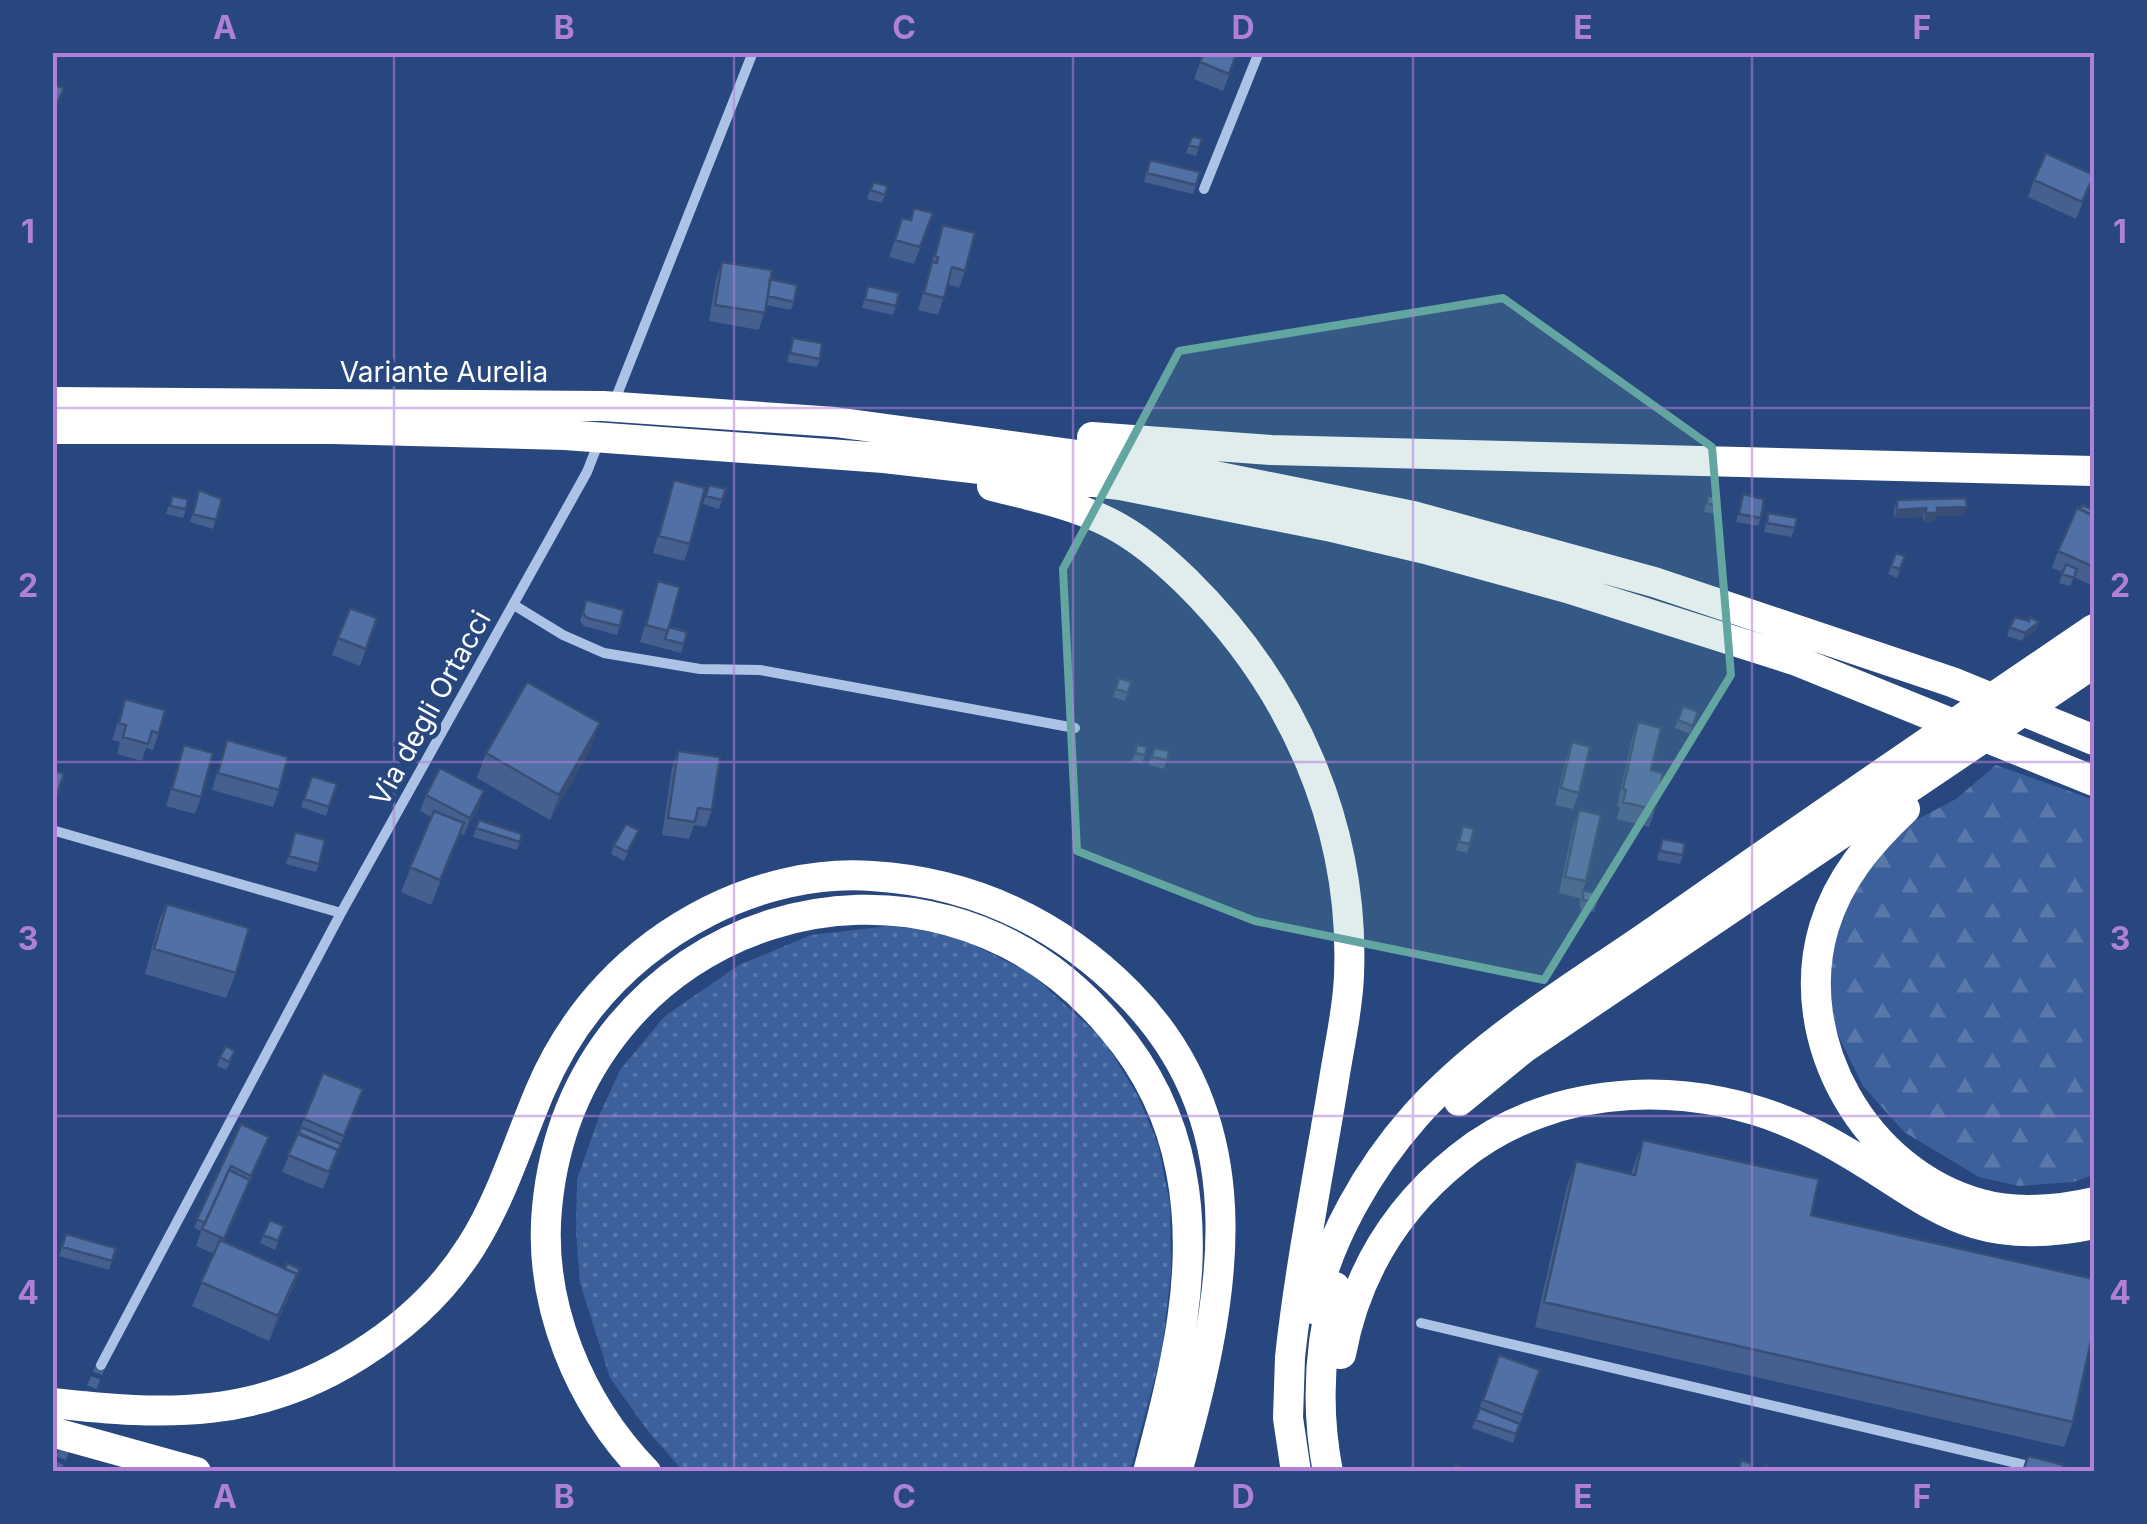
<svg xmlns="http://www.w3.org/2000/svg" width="2147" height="1524" font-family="Inter,sans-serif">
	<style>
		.grass { fill: url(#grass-dots) }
		.forest { fill: url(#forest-firs) }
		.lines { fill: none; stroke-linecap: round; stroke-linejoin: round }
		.street-tunnel { stroke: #476391; stroke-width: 10; stroke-dasharray: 10 5; stroke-linecap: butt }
		.street { stroke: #adc3e5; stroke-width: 10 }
		.highway { stroke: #fff; stroke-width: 30 }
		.wall { fill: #45608f }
		.shaded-wall { fill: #384e74 }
		.building { fill: #5070a6; stroke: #384e74; stroke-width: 2.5 }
		.marked { fill: #63a6a1; fill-opacity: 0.2; stroke: #63a6a1; stroke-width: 8; stroke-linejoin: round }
		.grid { fill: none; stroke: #b080d9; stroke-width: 2.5; stroke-opacity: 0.55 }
		.labels { text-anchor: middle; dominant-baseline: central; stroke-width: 9; stroke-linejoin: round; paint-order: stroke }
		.street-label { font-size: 28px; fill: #fff; stroke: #27477e }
		.neatline { fill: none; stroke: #b080d9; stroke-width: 4 }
		.grid-label { font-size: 32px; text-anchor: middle; font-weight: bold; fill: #b080d9 }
	</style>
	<defs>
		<pattern id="grass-dots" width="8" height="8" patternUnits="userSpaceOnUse" patternTransform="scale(2.5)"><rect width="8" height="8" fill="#3b609b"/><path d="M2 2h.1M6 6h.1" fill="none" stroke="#5878aa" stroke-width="1.8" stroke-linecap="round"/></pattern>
		<pattern id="forest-firs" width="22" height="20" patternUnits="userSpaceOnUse" patternTransform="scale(2.5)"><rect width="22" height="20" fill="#3b609b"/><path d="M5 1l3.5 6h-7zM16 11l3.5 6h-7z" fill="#5878aa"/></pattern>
	</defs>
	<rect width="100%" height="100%" fill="#27477e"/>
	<!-- grass -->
	<path class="grass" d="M889,926L946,931L1030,973L1104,1040L1138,1096L1158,1144L1170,1205L1171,1272L1162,1351L1130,1471H683L648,1431L610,1378L580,1283L576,1232L577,1179L600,1114L620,1070L665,1016L739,965L811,935Z"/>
	<!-- forest -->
	<path class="forest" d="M1996,765L2094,800V1175L2073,1182L2019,1186L1979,1177L1904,1132L1863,1086L1837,1033L1830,1002L1829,970L1834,929L1884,837L1956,799Z"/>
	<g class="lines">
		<!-- street-tunnel -->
		<path class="street-tunnel" d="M86,1401L101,1365
			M55,1472L69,1439"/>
		<!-- street -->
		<path class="street" d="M1204,189L1259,52
			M613,405L753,52
			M514,605L563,635L604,653L700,669L760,670L1075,728
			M52,830L341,913
			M1421,1323L2055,1472
			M101,1365L341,913L587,472L598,444"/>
		<!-- highway -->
		<path class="highway" d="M52,402L603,406L835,422L1180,469L1413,516L1654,582L1952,682L2094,740
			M52,429H333L565,435L884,458L1120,485L1327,526L1429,550L1567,588L1797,661L2094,781
			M1092,437L1271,450L2094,471
			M992,486C1032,496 1071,504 1108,522C1138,537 1162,558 1186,581C1292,685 1355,825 1349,975C1348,1010 1339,1046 1334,1080C1319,1172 1300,1265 1290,1357L1288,1418L1296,1472
			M1905,809C1869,843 1839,878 1824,927C1790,1041 1866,1173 1981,1204C2016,1214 2059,1210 2094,1202
			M1459,1101L1524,1048L2094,663
			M1313,1309C1327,1240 1369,1168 1415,1116C1484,1039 1578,985 1662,926C1805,826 1949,727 2094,629
			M1341,1354C1356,1273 1395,1209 1459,1158C1556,1079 1701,1078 1810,1132C1922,1187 1954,1254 2094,1224
			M52,1403C167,1416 258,1419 359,1355C404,1327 444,1290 472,1245C502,1197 518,1143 540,1091C574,1011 632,950 709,911C759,886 816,872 872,876C972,882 1059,923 1129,994C1263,1130 1223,1309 1177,1472
			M52,1432L196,1472
			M646,1472C579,1403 538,1304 547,1208C574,917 926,804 1112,1028C1147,1069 1171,1118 1181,1171C1201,1273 1174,1373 1148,1472
			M1328,1472C1316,1410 1319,1347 1335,1287"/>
	</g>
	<!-- wall -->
	<path class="wall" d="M1204,52H1238L1223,91L1194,79Z
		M1192,136L1202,139L1196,156L1186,153Z
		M1150,160L1196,185L1193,194L1144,182Z
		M2094,175L2076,219L2028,197L2034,180Z
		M873,182L888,186L882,203L867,199Z
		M914,208L933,213L914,264L889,257L902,218L910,220Z
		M943,225L965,271L959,288L948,284L938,315L918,310Z
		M722,262L770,279L794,302L791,310L766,305L759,330L709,321L716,279Z
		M868,286L896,306L893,315L862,308Z
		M793,338L820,359L817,367L787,362Z
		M674,480L690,544L684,561L653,553Z
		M709,485L726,489L719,509L703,504Z
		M199,490L222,499L213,529L190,522Z
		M1743,494L1761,518L1758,526L1736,522Z
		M172,496L186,509L183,518L166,514Z
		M1708,496L1719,506L1716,514L1704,512Z
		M1897,500L1964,515L1936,516L1934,521L1923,522V517L1894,518V509Z
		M2080,509L2094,510V582L2093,586L2074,577L2070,586L2059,583L2063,572L2052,568L2058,551Z
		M1768,513L1795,528L1791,537L1764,532Z
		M1896,553L1905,556L1897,578L1888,574Z
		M658,581L669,627L687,632L681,653L640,642Z
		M586,600L624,610L617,635L584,626L580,621Z
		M350,608L377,618L360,666L332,655Z
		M2029,621L2036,630L2022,641L2007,636L2010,627Z
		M1119,678L1131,682L1125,701L1113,697Z
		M125,699L159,733L153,750L146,748L142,761L117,754L120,742L112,740Z
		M1683,706L1698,712L1690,734L1675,728Z
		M1638,722L1651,770L1655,810L1649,827L1617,819L1620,807L1617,806L1632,739Z
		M227,740L279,790L273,807L212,790Z
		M1572,742L1579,793L1573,809L1555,805L1566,759Z
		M184,745L201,797L195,814L166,806Z
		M1137,745L1147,747L1142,764L1132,761Z
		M591,748L550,820L477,778L486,753Z
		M1154,748L1169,751L1164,769L1149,765Z
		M678,751L712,810L706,827L694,825L689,839L662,835L672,768Z
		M312,776L337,784L326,816L301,807Z
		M484,791L478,808L464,835L460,833L431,905L401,892L431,817L420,811L426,795Z
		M1579,810L1586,881L1583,890L1597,903L1594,912L1580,909V898L1559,893L1573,827Z
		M479,820L522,834L517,850L473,837Z
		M1463,826L1470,844L1467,853L1456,850Z
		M639,830L624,861L611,854L614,845Z
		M295,832L319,864L316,872L286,864Z
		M1662,839L1683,855L1680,864L1657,860Z
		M167,904L236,973L226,998L145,974L160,918Z
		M220,1057L232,1059L226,1070L217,1066Z
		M323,1073L363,1089L323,1189L282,1172Z
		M241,1124L269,1137L224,1242L297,1278L269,1341L192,1306L214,1254L196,1246L201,1231L194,1228Z
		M1643,1140L1811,1215L2073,1422L2064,1447L1535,1327L1567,1186L1576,1161L1631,1174Z
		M270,1220L284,1226L275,1250L260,1243Z
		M66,1234L116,1248L109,1270L59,1256Z
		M1499,1355L1540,1370L1513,1443L1472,1428Z"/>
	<!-- shaded-wall -->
	<path class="shaded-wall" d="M1967,507L1964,515L1936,516L1934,521L1923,522L1926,513L1937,508Z
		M1926,508L1923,517L1894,518L1897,510Z
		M2039,622L2036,630L2022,641L2025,633Z
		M600,723L591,748L550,820L559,795Z
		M484,791L478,808L464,835L470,818Z
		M300,1269L269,1341L278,1316Z"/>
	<!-- building -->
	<path class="building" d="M1204,52H1237L1229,74L1200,62Z
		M52,84L64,88L57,104L52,103Z
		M1192,136L1202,139L1199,148L1189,145Z
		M2046,153L2094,175L2082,202L2034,180Z
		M1150,160L1200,172L1196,185L1147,173Z
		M873,182L888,186L885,195L871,190Z
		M914,208L933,213L920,247L895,240L902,218L911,220Z
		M943,225L975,233L965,271L952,267L944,298L924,293L932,262L937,263L938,257L935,256Z
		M722,262L772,270L765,313L715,305Z
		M770,279L797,285L794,302L768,296Z
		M868,286L899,293L896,306L865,299Z
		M793,338L822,343L820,359L790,353Z
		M674,480L705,488L690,544L659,536Z
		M709,485L726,489L722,500L706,496Z
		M199,490L222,499L216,520L193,514Z
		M1743,494L1764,499L1761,518L1739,514Z
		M172,496L188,499L186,509L170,506Z
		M1708,496L1720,498L1719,506L1707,503Z
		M1966,498L1967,507L1937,508V513H1926V508L1897,510V500Z
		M2082,505L2094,510V516L2080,509Z
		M2077,508L2094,516V567L2058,551Z
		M1768,513L1797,518L1795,528L1767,523Z
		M1896,553L1905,556L1900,569L1891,566Z
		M2066,564L2077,569L2074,578L2062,574Z
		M658,581L680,587L668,631L646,625Z
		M586,600L624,610L620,626L587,618L583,613Z
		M350,608L377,618L366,649L338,638Z
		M2015,617L2029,621L2030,617L2039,622L2025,633L2010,627Z
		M669,627L687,632L684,644L665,639Z
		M1119,678L1131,682L1128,693L1116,689Z
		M527,682L600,723L559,795L486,753Z
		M125,699L165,710L159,733L152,731L148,744L123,737L126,725L119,723Z
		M1683,706L1698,712L1693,726L1678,720Z
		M1638,722L1661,728L1651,770L1663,773L1655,810L1623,802L1626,790L1623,789Z
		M227,740L288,757L279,790L218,773Z
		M1572,742L1590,747L1579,793L1561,788Z
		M184,745L213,753L201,797L172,789Z
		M1137,745L1147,747L1145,755L1135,753Z
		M1154,748L1169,751L1167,760L1152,757Z
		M678,751L720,757L712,810L698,808L695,822L668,818Z
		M440,768L484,791L470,818L426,795Z
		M52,769L64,774L57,795L52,793Z
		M312,776L337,784L329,807L304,799Z
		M1579,810L1601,815L1586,881L1565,877Z
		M434,811L464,823L440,880L410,867Z
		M479,820L522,834L520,842L476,828Z
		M626,824L639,830L627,852L614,845Z
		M1463,826L1474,829L1470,844L1459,842Z
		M295,832L325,840L319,864L289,856Z
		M1662,839L1685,843L1683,855L1660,851Z
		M1583,890L1600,894L1597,903L1583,900Z
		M167,904L249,928L236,973L154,949Z
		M226,1046L235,1051L229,1062L220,1057Z
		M323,1073L363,1089L344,1136L304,1119Z
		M241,1124L269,1137L251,1176L231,1166L205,1223L197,1219Z
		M301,1127L341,1144L335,1159L338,1150L298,1134Z
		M298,1133L338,1150L329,1172L288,1155Z
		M1643,1140L1819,1179L1811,1215L2094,1279V1328L2073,1422L1544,1302L1576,1161L1635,1175Z
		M229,1170L250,1180L224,1239L202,1229Z
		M270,1220L284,1226L278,1241L263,1235Z
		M66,1234L116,1248L112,1261L62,1247Z
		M220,1240L297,1274L278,1316L201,1282Z
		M287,1263L300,1269L291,1291L297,1274L285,1269Z
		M1499,1355L1540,1370L1523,1415L1483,1400Z
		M1480,1408L1520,1424L1516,1434L1475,1420Z
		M2028,1456L2064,1465L2063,1468L2073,1472H2023Z
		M1741,1460L1752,1464L1750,1472H1738Z
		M1455,1465L1472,1472H1453Z
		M1765,1466L1774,1469L1773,1472H1764Z"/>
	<!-- marked area -->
	<path class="marked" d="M1503,298L1712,447L1731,675L1544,980L1255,921L1077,851L1063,569L1179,351Z"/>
	<!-- grid -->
	<path class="grid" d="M394,52V1472M734,52V1472M1073,52V1472M1413,52V1472M1752,52V1472M52,408H2094M52,762H2094M52,1116H2094"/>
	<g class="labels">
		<!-- street labels -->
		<g class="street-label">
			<text x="444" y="372">Variante Aurelia</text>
			<text transform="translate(430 708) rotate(-61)">Via degli Ortacci</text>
		</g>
	</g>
	<!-- border -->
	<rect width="2147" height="1524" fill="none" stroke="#27477e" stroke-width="110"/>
	<rect x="55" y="55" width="2037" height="1414" class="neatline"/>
	<g class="grid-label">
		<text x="225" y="39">A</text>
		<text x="564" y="39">B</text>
		<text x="904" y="39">C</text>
		<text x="1243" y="39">D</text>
		<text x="1583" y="39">E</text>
		<text x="1922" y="39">F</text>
		<text x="28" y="243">1</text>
		<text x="2120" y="243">1</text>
		<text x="28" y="597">2</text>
		<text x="2120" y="597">2</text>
		<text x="28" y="950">3</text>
		<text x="2120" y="950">3</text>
		<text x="28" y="1304">4</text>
		<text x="2120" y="1304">4</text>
		<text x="225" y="1508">A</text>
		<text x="564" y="1508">B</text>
		<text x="904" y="1508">C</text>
		<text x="1243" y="1508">D</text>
		<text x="1583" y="1508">E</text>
		<text x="1922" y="1508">F</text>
	</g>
</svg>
